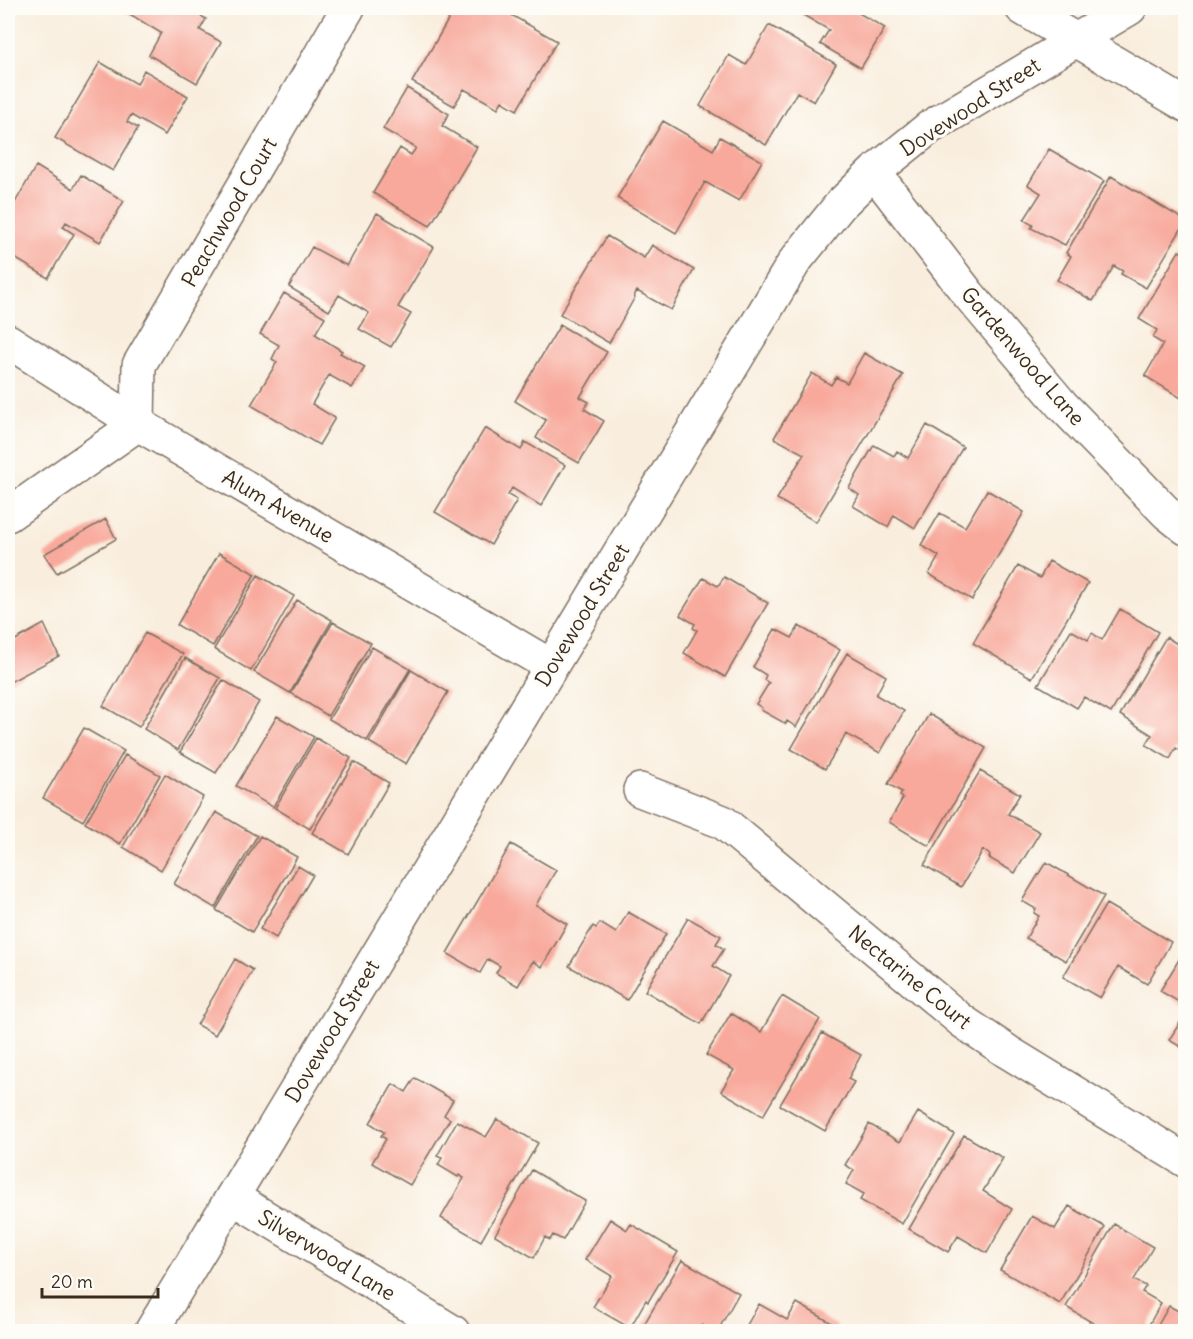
<svg xmlns="http://www.w3.org/2000/svg" width="1193" height="1339" font-family="Delius,sans-serif">
	<style>
		.building { fill: #f8a99b }
		.lines { fill: none; stroke-linecap: round; stroke-linejoin: round }
		.minor-casing { stroke: #7e6f61; stroke-width: 36 }
		.minor { stroke: #fff; stroke-width: 33 }
		.labels { text-anchor: middle; dominant-baseline: central; stroke-width: 6; stroke-linejoin: round; paint-order: stroke }
		.street-label { font-size: 21px; fill: #3b2a1e; stroke: #fdfcf7 }
	</style>
	<rect width="100%" height="100%" fill="#fdfcf7"/>
	<filter id="ink" filterUnits="userSpaceOnUse"><feTurbulence type="fractalNoise" baseFrequency=".0167" numOctaves="2"/><feDisplacementMap in="SourceGraphic" scale="12" xChannelSelector="R" yChannelSelector="G"/><feConvolveMatrix kernelMatrix="1 2 1 2 8 2 1 2 1" color-interpolation-filters="sRGB"/></filter>
	<filter id="wash" filterUnits="userSpaceOnUse"><feTurbulence type="fractalNoise" baseFrequency=".008" numOctaves="4" result="noise"/><feDisplacementMap in="SourceGraphic" scale="24" xChannelSelector="R" yChannelSelector="G"/><feGaussianBlur stdDeviation="1.35" result="paint"/><feColorMatrix in="noise" values="0 0 0 0 0 0 0 0 0 0 0 0 0 0 0 0 0 1.4 0 .05"/><feComposite in="paint" operator="in"/></filter>
	<g filter="url(#wash)">
		<rect width="100%" height="100%" fill="#f9eede"/>
		<g id="blocks">
			<!-- building -->
			<path class="building" d="M125,8H189L206,19L200,30L221,42L197,83L149,55L161,33L123,10Z
				M455,8H499L557,41L517,110L502,101L498,108L464,89L454,106L412,82Z
				M791,8H850L885,28L861,68L820,44L829,30Z
				M769,25L836,64L814,102L797,92L766,145L700,106L729,55L746,65Z
				M100,62L137,84L144,70L188,96L165,135L131,115L127,122L138,128L113,171L55,138Z
				M407,88L449,114L442,126L477,147L430,226L373,193L400,148L411,155L416,148L383,129Z
				M663,121L713,150L720,137L762,161L739,201L705,182L676,233L617,198Z
				M1049,149L1104,181L1065,245L1031,228L1033,225L1024,220L1041,193L1028,185Z
				M36,166L73,189L81,175L124,201L100,242L66,222L63,227L74,234L48,278L8,254V215Z
				M1111,176L1186,221L1146,288L1121,274L1123,271L1114,266L1093,301L1057,280L1071,256L1066,253Z
				M377,213L434,247L398,307L411,314L391,347L359,329L369,313L339,295L329,311L289,287L312,247L347,266Z
				M607,236L644,258L652,245L694,270L671,310L637,291L634,296L635,297L609,343L560,314Z
				M1179,251L1186,255V390L1181,398L1145,376L1163,344L1153,338L1157,330L1139,319Z
				M284,293L325,317L315,334L342,351L340,353L365,367L352,388L329,375L312,404L335,418L319,445L251,405L277,362L272,359L279,345L260,334Z
				M560,325L607,352L580,397L589,402L584,409L604,421L579,463L536,438L546,420L515,401Z
				M864,353L903,375L816,522L777,499L804,454L774,438L812,373L831,385L836,377L847,383Z
				M927,425L963,447L915,528L894,515L888,527L853,506L859,495L849,488L874,445L894,456L897,451L908,458Z
				M485,428L521,450L525,442L565,465L541,506L512,488L508,495L517,500L491,545L435,512Z
				M987,490L1024,512L972,600L929,574L939,556L921,545L940,513L965,527Z
				M106,519L116,539L57,573L44,554Z
				M219,553L255,574L213,646L177,625Z
				M1049,561L1088,583L1032,678L973,643L1018,566L1040,578Z
				M258,575L294,596L251,671L214,649Z
				M724,577L768,603L725,677L684,653L697,630L693,628L695,624L680,615L703,578L718,586Z
				M297,600L332,620L290,693L254,672Z
				M1120,609L1158,632L1111,713L1084,697L1077,708L1038,685L1071,630L1088,640L1092,633L1102,640Z
				M333,622L371,643L328,716L291,693Z
				M44,624L59,656L8,683V644Z
				M799,626L840,650L796,727L787,721L786,724L761,710L762,708L756,704L769,683L764,680L766,675L753,667L775,629L792,638Z
				M145,633L183,654L139,727L103,706Z
				M1166,637L1186,649V754L1176,748L1170,759L1146,745L1152,735L1120,715Z
				M372,647L410,669L367,741L329,719Z
				M847,653L886,676L876,695L904,711L880,753L846,734L825,769L791,749Z
				M185,658L220,678L178,750L144,729Z
				M411,670L448,692L406,764L369,742Z
				M223,680L259,702L216,773L180,752Z
				M929,714L986,748L929,846L889,822L903,798L900,796L902,792L888,784Z
				M277,716L314,737L273,807L236,786Z
				M84,728L124,751L83,821L43,798Z
				M316,738L351,758L310,829L275,808Z
				M125,755L160,775L120,844L85,823Z
				M354,762L389,783L348,854L312,833Z
				M980,771L1020,794L1008,814L1040,832L1015,873L989,858L990,855L983,850L961,887L924,865Z
				M165,774L203,797L161,870L123,847Z
				M216,812L257,836L215,908L174,884Z
				M260,836L297,857L252,932L216,910Z
				M511,844L556,870L536,905L567,924L542,967L533,961L518,986L496,973L500,966L488,959L480,973L447,953Z
				M1046,862L1104,896L1066,961L1026,938L1039,916L1034,913L1036,909L1022,901Z
				M298,866L313,875L276,938L260,929Z
				M1106,904L1171,942L1147,984L1118,967L1100,998L1063,977Z
				M628,912L666,934L627,1000L569,966L593,926L596,928L600,923L616,933Z
				M688,918L721,936L716,944L724,949L713,966L729,976L701,1024L645,991Z
				M1186,948V1006L1160,991Z
				M235,959L253,970L215,1035L197,1025Z
				M782,996L820,1019L763,1116L721,1091L734,1070L706,1055L731,1013L761,1032Z
				M1186,1013V1050L1169,1040Z
				M822,1033L861,1055L848,1079L854,1082L825,1131L780,1105Z
				M415,1078L453,1100L444,1115L450,1119L410,1185L372,1163L386,1139L381,1136L384,1132L370,1123L393,1084L406,1092Z
				M918,1112L954,1134L902,1224L860,1200L864,1194L846,1184L854,1170L845,1165L869,1124L900,1142Z
				M497,1119L538,1143L481,1241L441,1218L464,1178L459,1175L458,1177L438,1165L442,1158L437,1156L457,1121L486,1137Z
				M964,1135L1003,1158L983,1191L1012,1209L987,1253L958,1236L948,1252L909,1229Z
				M532,1170L585,1201L563,1240L553,1235L550,1240L545,1237L534,1258L495,1235Z
				M1069,1206L1105,1227L1060,1304L1000,1270L1032,1216L1055,1229Z
				M610,1219L627,1230L631,1224L678,1252L648,1302L646,1300L630,1328L593,1307L612,1276L585,1260Z
				M1114,1224L1153,1247L1134,1280L1146,1286L1142,1292L1161,1303L1145,1332H1108L1066,1307Z
				M682,1260L739,1293L717,1332H712L702,1325L700,1330L696,1328L694,1332H650V1330L643,1326Z
				M797,1303L837,1326L834,1332H743L759,1304L787,1320Z
				M1169,1306L1186,1315V1332H1154Z"/>
		</g>
	</g>
	<g filter="url(#ink)">
		<use href="#blocks" fill-opacity="0" stroke="#7e6f61" stroke-width="1.5"/>
		<g class="lines">
			<!-- minor casing -->
			<g class="minor-casing">
				<path id="minor" d="M1022,8L1186,105
					M874,172L969,295L1062,405L1167,513L1186,528
					M8,341L138,424L551,666
					M8,515L138,424L139,365L348,8
					M640,790L723,822L962,1021L1008,1052L1186,1161
					M232,1197L453,1332
					M151,1332L795,261L841,204L874,172L930,127L1130,8"/>
			</g>
			<!-- minor -->
			<use href="#minor" class="minor"/>
		</g>
	</g>
	<g class="labels">
		<!-- street labels -->
		<g class="street-label">
			<text transform="translate(970 107) rotate(-33)">Dovewood Street</text>
			<text transform="translate(229 212) rotate(-60)">Peachwood Court</text>
			<text transform="translate(1023 356) rotate(49)">Gardenwood Lane</text>
			<text transform="translate(278 506) rotate(30)">Alum Avenue</text>
			<text transform="translate(582 615) rotate(-59)">Dovewood Street</text>
			<text transform="translate(910 977) rotate(39)">Nectarine Court</text>
			<text transform="translate(332 1031) rotate(-59)">Dovewood Street</text>
			<text transform="translate(327 1255) rotate(31)">Silverwood Lane</text>
		</g>
	</g>
	<!-- margin -->
	<rect width="1193" height="1339" fill="none" stroke="#fdfcf7" stroke-width="30"/>
	<!-- scale -->
	<path d="M42 1288v9h116v-9" fill="none" stroke="#3b2a1e" stroke-width="3"/>
	<text x="51" y="1288" font-size="18" fill="#3b2a1e" stroke="#fdfcf7" stroke-width="4.5" paint-order="stroke">20 m</text>
</svg>
